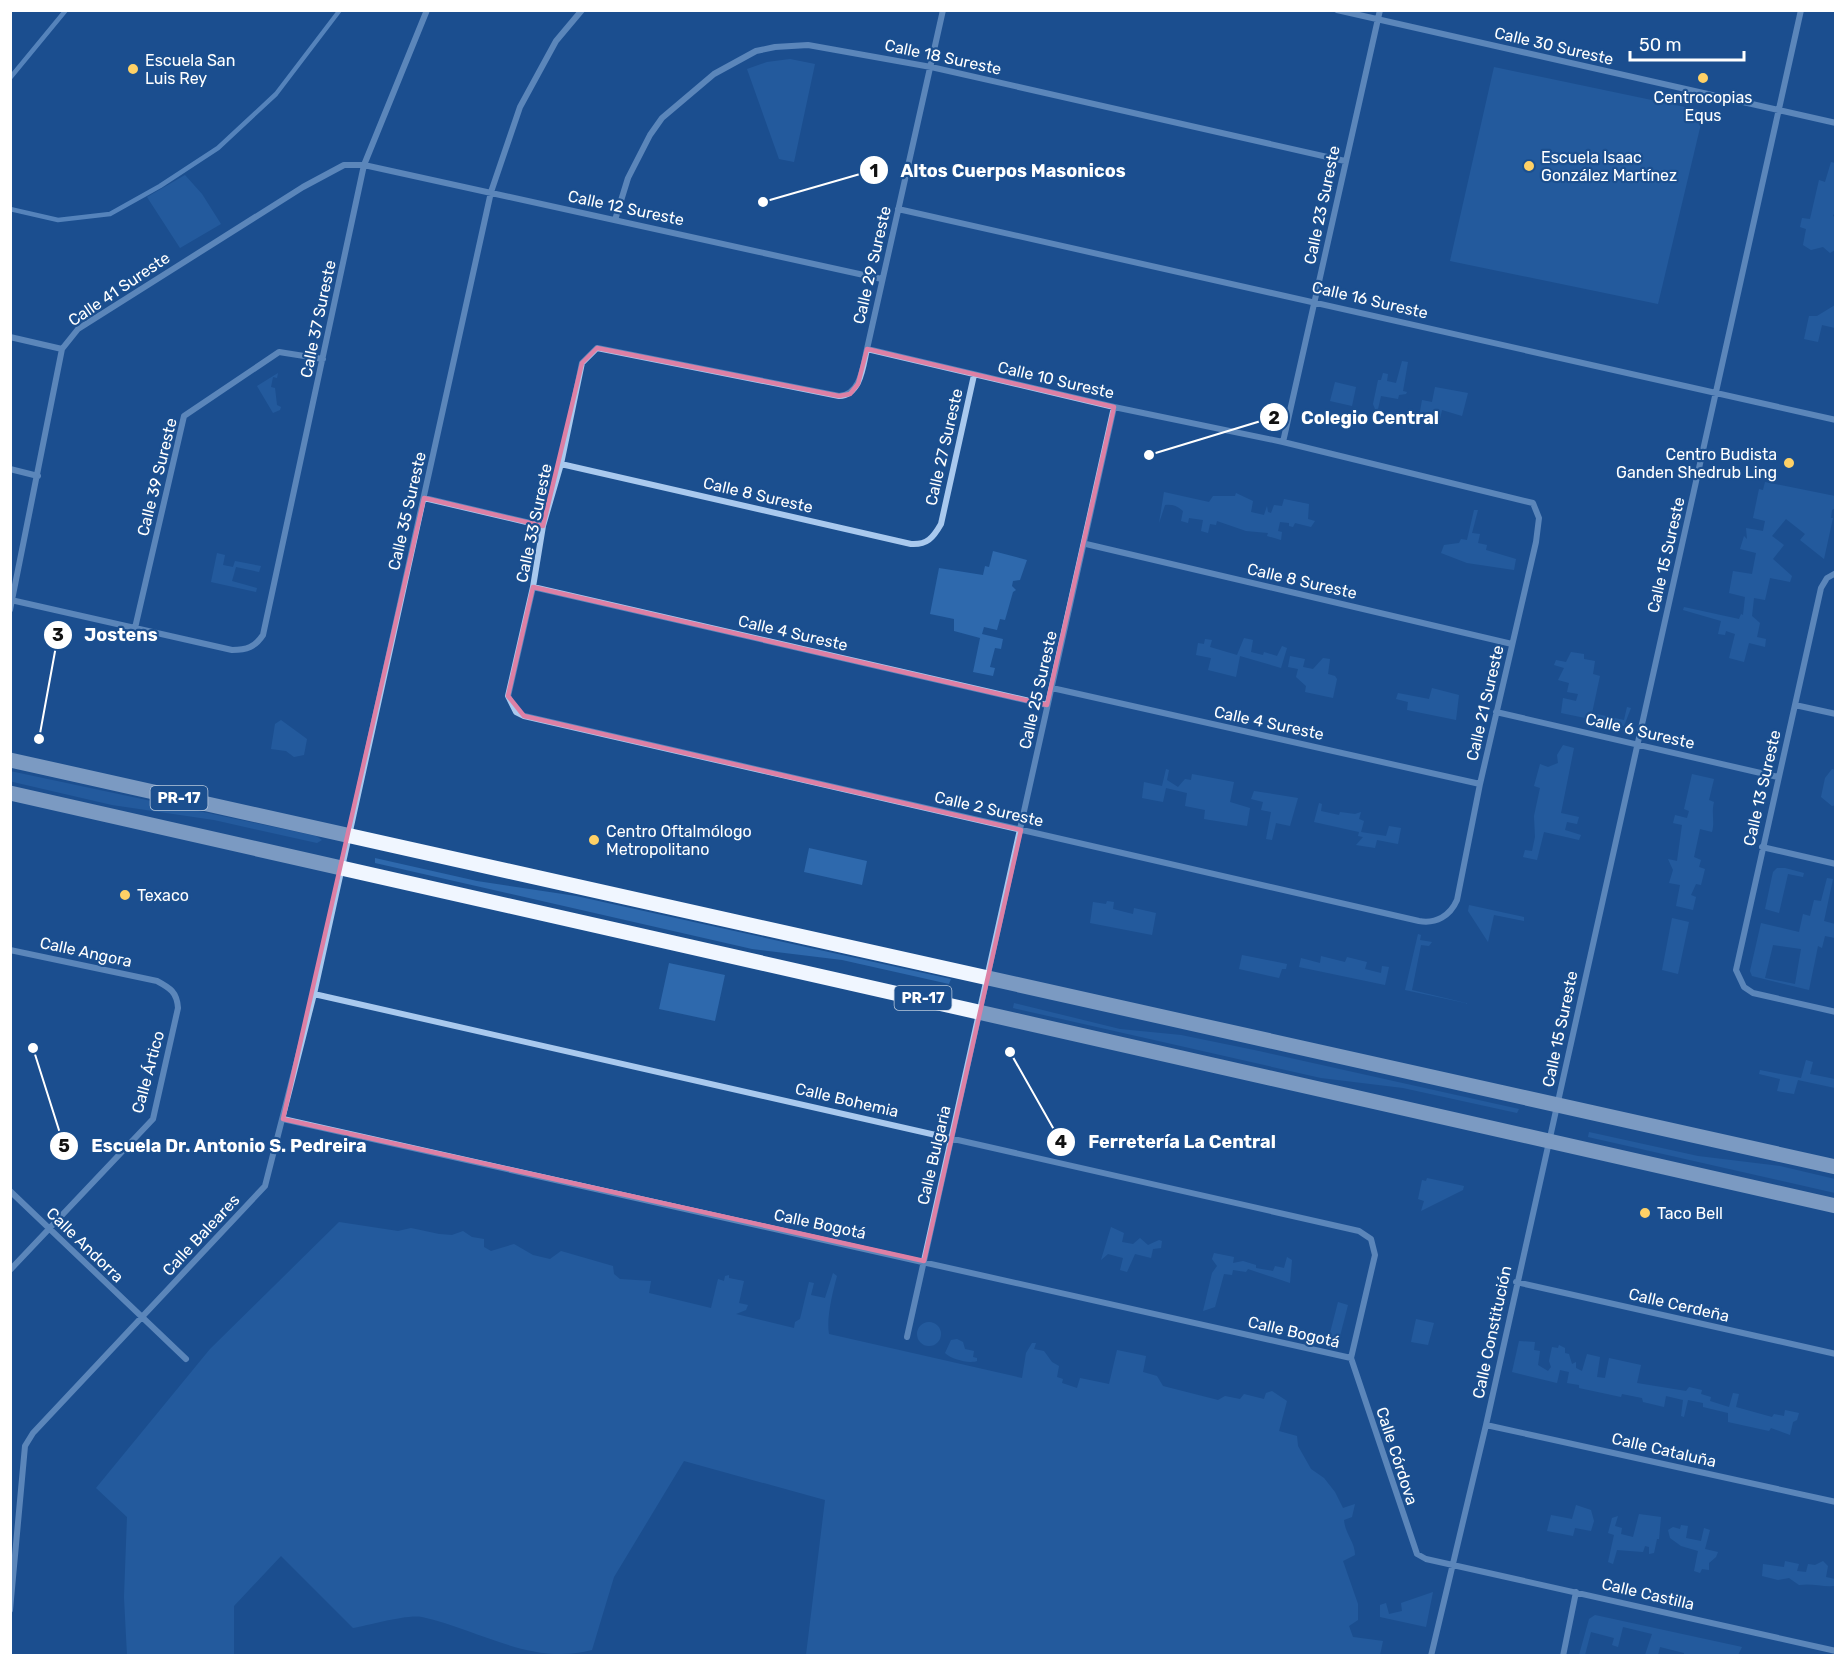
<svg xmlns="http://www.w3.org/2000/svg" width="1846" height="1666" font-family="Rubik,sans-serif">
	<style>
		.green { fill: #2e69ad; fill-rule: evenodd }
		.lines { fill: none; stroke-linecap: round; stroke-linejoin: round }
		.stream { stroke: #9cc4f0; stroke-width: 4.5 }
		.minor { stroke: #a9c9ee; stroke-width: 6 }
		.primary { stroke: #f0f6ff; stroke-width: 15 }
		.marked { fill: none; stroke: #dd80a5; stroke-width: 4.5; stroke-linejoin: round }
		.poi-dot { fill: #ffd166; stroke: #1b4f8f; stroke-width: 2 }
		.labels { text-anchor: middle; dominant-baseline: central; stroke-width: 4.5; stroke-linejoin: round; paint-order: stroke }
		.shield { fill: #1b4f8f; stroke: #bbcadd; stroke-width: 1.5 }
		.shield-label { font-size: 15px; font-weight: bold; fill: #fff }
		.street-label { font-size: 16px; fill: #fff; stroke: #1b4f8f }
		.poi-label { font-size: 16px; fill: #fff; stroke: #1b4f8f; text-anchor: start }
		.leader { fill: none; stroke: #fff; stroke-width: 2 }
		.callout-dot { fill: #fff; stroke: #1b4f8f; stroke-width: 2 }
		.mark-label { font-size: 18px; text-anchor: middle; font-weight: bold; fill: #111 }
		.callout-label { font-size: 18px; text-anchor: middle; font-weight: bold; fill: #fff; stroke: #1b4f8f; stroke-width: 4.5; stroke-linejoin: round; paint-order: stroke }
	</style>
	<rect width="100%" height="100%" fill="#1b4f8f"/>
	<!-- green -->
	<path class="green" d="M790,59L815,64L794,162L779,159L747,69L767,62Z
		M1494,67L1704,111L1658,304L1450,261Z
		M1831,162L1835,163L1836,209L1833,216L1835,217V250L1830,253L1823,247L1811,250L1803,245L1806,229L1800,227L1802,218L1810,219L1819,180L1825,182Z
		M185,175L202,194L221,224L180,248L147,197Z
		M1835,305V328L1822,325L1818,342L1804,339L1809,316H1817Z
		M1402,361L1408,362L1403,391L1407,392L1406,394L1399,395L1398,399L1381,396L1378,409H1375L1373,404L1378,380H1381L1383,373L1388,374L1387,381L1396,383Z
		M278,373L277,378L273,377L271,387L275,388L277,405L281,407L280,410L273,413L257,386Z
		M1335,382L1356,387L1352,406L1330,401Z
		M1435,387L1468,393L1462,416L1442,410L1439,423L1419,417L1422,400L1432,402Z
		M1765,482L1835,496V508L1832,510L1831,518H1833L1824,559L1800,540L1805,534L1786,519L1772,536L1784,545L1773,559L1792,576L1790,582L1770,578L1765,600L1754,598L1752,616L1760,623L1757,637L1766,639L1765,647L1749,643L1744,662L1729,658L1735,634L1726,631L1725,635L1718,634L1721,621L1683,610L1684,607L1739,619L1741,614L1743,615L1745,597L1729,593L1733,571L1752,574L1756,553L1740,549L1744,536L1747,539L1746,528L1763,531L1765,521L1753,518L1759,489L1763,490Z
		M1164,492L1209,502L1213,496H1235L1236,493L1253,501L1251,512L1264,515L1267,506L1268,512L1271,513L1274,505L1282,506L1284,499L1309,504L1308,519L1315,521L1311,527L1295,523L1293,527L1289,526V523L1280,522L1278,531L1282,532L1281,540L1267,536L1268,533L1246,531L1217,521L1216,525L1210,524L1208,533L1201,531L1203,520L1189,518L1188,523L1181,521L1183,511C1178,506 1172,504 1165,505L1159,523Z
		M1474,510H1478L1472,533L1480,534L1478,543L1487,545L1486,550L1516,559L1514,570L1467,563L1441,553L1444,545L1459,543L1461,539L1467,540Z
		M993,551L1027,560L1020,580L1013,581L1012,586L1016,590L1013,592L1005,620L1000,619L997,630L984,627L982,634L1003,639L1001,649L995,648L990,667L995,668L993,676L973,672L980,638L954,631V619L930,614L939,568L983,575L985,566L989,567Z
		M217,553L225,555L223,565L233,567L235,561L261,566L259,572L236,567L232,581L257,588L256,592L211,582Z
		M1244,638L1253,640L1251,652L1263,655L1264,652L1277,656L1282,646L1287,648L1281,668L1240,656L1236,677L1208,670L1211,658L1196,655L1198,643L1204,644L1205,639L1212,640L1210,647L1237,655Z
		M1571,652L1584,654V659L1595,661L1593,674L1600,676L1592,713L1624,720L1627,707L1631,708L1624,726L1561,713L1563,698L1576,701L1578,694L1567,692L1569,683L1558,680L1564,668L1554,665L1556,660L1566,662Z
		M1290,656L1305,659L1303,667L1313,669L1323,658L1330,659L1328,674L1335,676L1337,679L1333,698L1305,692L1306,686L1296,677L1298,669L1288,667Z
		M1432,688L1459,695L1456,720L1407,710L1408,702L1396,699L1398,693L1429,699Z
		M281,720L307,739L304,755L294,757L286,751L271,749L275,724Z
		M1563,745L1574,748L1561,813L1579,817L1577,824L1567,822L1565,830L1581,835L1579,840L1544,832L1537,860L1523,857L1525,850L1532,851L1535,837L1534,816L1540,788L1534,786L1540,764L1548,767L1558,763L1557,755Z
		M1166,769L1169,770L1167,780L1178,787L1185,779L1191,780L1192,774L1234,782L1230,802L1250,808L1247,826L1204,819L1205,810L1185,806L1187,793L1166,788L1163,802L1142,798L1144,782L1162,786Z
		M1832,769L1835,770L1836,805L1832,806L1821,797L1825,778Z
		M10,771L316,836L322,840L317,843L214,820L112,805L13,782L11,781Z
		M1692,774L1714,779L1709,800L1714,802C1711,814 1715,821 1712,832L1700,829L1694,857L1701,860L1699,867L1705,869L1701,885L1696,884L1691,895L1696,897L1693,910L1676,906L1680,885L1669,883L1673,870L1668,859L1677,861L1682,825L1673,823L1675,815L1687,818L1689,811L1684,809Z
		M1254,791L1298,798L1290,826L1276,823L1272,840L1266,839L1271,812L1261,810L1263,802L1251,799Z
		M1319,803L1322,804L1321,811L1339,815L1340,812L1355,814L1361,812L1359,819L1364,821L1361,832L1386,836L1389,826L1401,828L1398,844L1377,840L1375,848L1356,845L1363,837L1358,836L1359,832L1314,822Z
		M809,848L867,861L862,885L804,872Z
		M375,858L477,881L576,896L951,979L949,984L842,960L752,949L375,863Z
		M1785,868L1804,873L1803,877L1788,874L1779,913L1765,909L1773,872L1777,868Z
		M1827,878L1833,879L1824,921L1835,924V938L1825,936L1822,948L1818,946L1809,990L1752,976L1750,971L1761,923L1799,932L1803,914L1810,916L1814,900L1821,901ZM1773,945L1801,949L1795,984L1765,978Z
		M1107,901L1114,902L1113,909L1133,914L1134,908L1156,913L1152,935L1090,923L1093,902L1106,904Z
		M1469,905L1524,917V921L1494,915L1488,942L1468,911Z
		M1672,918L1689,922L1678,974L1662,970Z
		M1418,934L1421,935L1420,940L1432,942L1429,946L1421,945L1412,990L1470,1004L1405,990Z
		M1242,955L1287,964L1286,969H1282L1279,978L1239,969Z
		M1321,956L1345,962L1347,957L1367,962L1365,969L1381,973L1382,966L1389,967L1385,985L1299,967L1301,958L1320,963Z
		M669,963L725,975L715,1021L659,1009Z
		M1014,1003L1120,1029L1181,1035L1259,1051L1519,1109L1517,1113L1403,1088L1321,1078L1013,1008Z
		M1806,1060L1813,1062L1810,1074L1835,1079V1088L1798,1080L1794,1094L1777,1091L1780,1079L1759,1074L1760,1070L1801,1078Z
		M1589,1132L1698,1156L1780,1166L1835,1179V1193L1588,1137Z
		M1427,1178L1464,1186L1463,1190L1421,1211L1424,1201L1418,1199L1422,1180L1426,1181Z
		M339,1222L398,1231L411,1228L439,1234L452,1235L463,1231L472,1237L484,1239V1247L491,1251L514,1244L533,1255L550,1259L561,1251L613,1266L614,1274L620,1279L651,1281L649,1293L711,1308L718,1279L724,1281L725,1276L729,1275V1278L744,1281L739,1303L748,1305L746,1310L736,1314L794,1328L795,1322L800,1319L809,1282L814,1283L811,1295L825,1298L833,1273L837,1276C833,1291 826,1318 829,1334L1022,1378L1026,1353L1032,1343H1036L1034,1349L1044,1351L1052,1362L1059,1366L1057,1377L1063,1379L1062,1383L1077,1388L1080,1378L1109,1384L1117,1350L1146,1356L1143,1372L1157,1376L1163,1386L1218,1400L1225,1396L1240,1399L1244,1394L1264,1399L1266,1393L1272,1391L1287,1401L1279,1431L1297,1436L1298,1446L1311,1469L1324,1478L1335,1492L1343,1508L1355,1504L1352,1517L1344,1520C1345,1534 1355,1542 1355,1555L1343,1561L1358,1604V1620L1349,1626L1353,1637L1383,1641L1380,1655H806L825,1500L684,1461L614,1577L592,1650C532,1666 480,1630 422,1617C407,1614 370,1625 353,1628L281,1556L234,1606V1655H127L124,1597L127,1517L96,1488L210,1349Z
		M1111,1227L1124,1233L1122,1242L1133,1244L1140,1238L1148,1245L1159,1240L1162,1241L1161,1248L1153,1249L1151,1258L1135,1254L1127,1272L1120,1270L1123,1258L1108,1254L1101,1260Z
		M1214,1253L1234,1257L1233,1263L1243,1261L1256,1265V1268L1273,1271L1275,1266L1284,1268L1287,1257L1292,1260L1290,1283L1248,1269L1246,1272L1233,1270L1232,1275L1224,1274L1215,1307L1203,1311L1212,1273L1217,1266L1212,1259Z
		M1338,1302L1348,1305L1340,1336L1331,1340L1330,1333Z
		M1416,1319L1434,1323L1428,1345L1411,1342Z
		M917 1334a12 12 0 1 1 24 0a12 12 0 1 1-24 0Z
		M957,1339L963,1342L965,1349L974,1351L973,1357L977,1358V1361C969,1364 951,1359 945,1353L951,1340Z
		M1519,1341L1535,1342L1534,1350L1540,1351L1538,1365L1548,1371L1551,1367L1549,1361L1552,1347L1558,1348L1559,1345L1565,1348V1353L1569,1354L1572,1364L1576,1362V1368L1582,1371L1587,1354L1600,1357L1597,1377L1605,1378L1609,1358L1641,1365L1637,1383L1686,1391L1689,1387L1702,1390L1701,1394L1711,1397L1710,1401L1729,1407L1733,1393L1739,1394L1736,1407L1772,1417L1774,1414L1784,1416L1785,1410L1799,1413L1797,1420L1793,1422L1790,1435L1771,1428L1769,1431L1728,1422V1413L1703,1407V1403L1688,1400L1684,1417L1681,1416L1683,1400L1666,1396L1664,1407L1643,1402L1642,1398L1622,1394L1621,1397L1579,1388V1385L1567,1383L1569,1372L1560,1370L1557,1383L1512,1372Z
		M1576,1505L1591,1510L1594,1521L1591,1531L1575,1528L1573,1536L1547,1531L1551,1515L1572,1519Z
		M1639,1514L1661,1517L1659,1539H1657L1654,1553L1649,1554V1547L1645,1546L1643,1552L1617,1550L1613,1564L1608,1562L1614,1535L1608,1533L1612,1518L1618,1516L1615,1526L1622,1528L1621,1534L1633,1537Z
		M1681,1525L1688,1526L1686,1538L1701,1541L1704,1528L1710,1530L1705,1549L1718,1552L1716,1557L1709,1563V1570L1702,1569L1700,1573L1694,1571L1698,1551L1681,1546L1670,1538L1668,1530L1673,1527L1680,1529Z
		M1785,1561L1799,1564L1797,1571L1806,1572L1808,1564L1815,1565L1823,1561L1828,1566L1826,1577L1835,1579V1586C1821,1587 1813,1583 1799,1585L1789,1578L1778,1580L1762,1576L1763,1564L1784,1567Z
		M1433,1592L1426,1627L1380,1617V1605L1386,1603L1389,1614L1402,1611L1401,1603Z
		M1595,1615L1742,1647L1738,1655H1684V1653L1660,1647L1658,1655H1645L1652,1634L1623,1627L1618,1647L1612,1645L1614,1638L1591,1632L1585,1655H1579L1589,1619Z"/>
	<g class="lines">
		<!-- stream -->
		<path class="stream" d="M10,78L66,10
			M10,209L58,220L110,214L160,186L218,148L276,94L340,10"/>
		<!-- minor -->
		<path class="minor" d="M1337,10L1836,123
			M898,209L1836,420
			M615,220L628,178L650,135L662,118L714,74L756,51L775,47L808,45L931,67L1345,161
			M10,337L62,349
			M867,349L1114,407L1283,442L1533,503L1539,518L1536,542L1480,784L1457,900C1450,916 1436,924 1419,921L524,716L516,712L508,696L533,587L543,526L561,464L582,363L597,348L839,396C861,395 863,366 867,349L943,10
			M1283,442L1380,10
			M561,464L911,544C927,545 933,538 941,524L974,375
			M10,469L38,476
			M424,498L543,526
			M1086,544L1512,644
			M1836,573L1827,578L1821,588L1736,970L1744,987L1753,993L1836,1012
			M533,587L1047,705
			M11,600L232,650C247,650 255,647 263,635L364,165L427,10
			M10,610L62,349L78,329L303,187L344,165H364L882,279
			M135,628L184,416L279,352L323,359
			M1052,688L1480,784
			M1795,705L1836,714
			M1496,712L1778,777
			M1762,847L1836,864
			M10,950L157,981C170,988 177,992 178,1008L153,1119L10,1270
			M314,994L1359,1231L1371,1239L1375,1255L1351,1358L1417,1554L1426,1559L1836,1651
			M283,1119L1351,1358
			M10,1191L186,1359
			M1516,1282L1836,1354
			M907,1337L1114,407
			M1486,1425L1836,1502
			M10,1610L25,1446L33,1433L265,1186L314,994L491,192L520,107L556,41L582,10
			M1431,1656L1486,1425L1801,10
			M1563,1656L1576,1592"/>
		<!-- primary -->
		<path class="primary" d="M10,760L1836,1167
			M10,793L1836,1206"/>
	</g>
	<!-- marked area -->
	<path d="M0 0H1846V1666H0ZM597,348L839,396L850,394L858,384L867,349L1114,407L1047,705L533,587L508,696L524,716L1021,830L924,1261L283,1119L424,498L543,526L582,363Z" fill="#1b4f8f" fill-opacity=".55" fill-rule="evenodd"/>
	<path class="marked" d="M597,348L839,396L850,394L858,384L867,349L1114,407L1047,705L533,587L508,696L524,716L1021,830L924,1261L283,1119L424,498L543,526L582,363Z"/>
	<!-- markers -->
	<g class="poi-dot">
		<circle cx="133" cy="69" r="6"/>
		<circle cx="1703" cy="78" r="6"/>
		<circle cx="1529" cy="166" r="6"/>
		<circle cx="1789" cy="463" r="6"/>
		<circle cx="594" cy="840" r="6"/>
		<circle cx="125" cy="895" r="6"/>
		<circle cx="1645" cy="1213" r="6"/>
	</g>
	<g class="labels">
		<!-- shield labels -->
		<g class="shield">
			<rect x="150.5" y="786" width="57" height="24" rx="4.5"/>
			<rect x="894.5" y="986" width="57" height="24" rx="4.5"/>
		</g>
		<g class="shield-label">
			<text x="179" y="798">PR-17</text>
			<text x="923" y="998">PR-17</text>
		</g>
		<!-- street labels -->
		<g class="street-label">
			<text transform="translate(1554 46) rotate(13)">Calle 30 Sureste</text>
			<text transform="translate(943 57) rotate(12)">Calle 18 Sureste</text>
			<text transform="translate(1322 205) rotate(-78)">Calle 23 Sureste</text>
			<text transform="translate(626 208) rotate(12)">Calle 12 Sureste</text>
			<text transform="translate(872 265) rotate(-77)">Calle 29 Sureste</text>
			<text transform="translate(119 289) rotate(-34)">Calle 41 Sureste</text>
			<text transform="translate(1370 300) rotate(13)">Calle 16 Sureste</text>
			<text transform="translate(318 319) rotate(-78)">Calle 37 Sureste</text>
			<text transform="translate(1056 380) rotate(13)">Calle 10 Sureste</text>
			<text transform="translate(944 447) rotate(-77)">Calle 27 Sureste</text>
			<text transform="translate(157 477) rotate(-76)">Calle 39 Sureste</text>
			<text transform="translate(758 495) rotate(13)">Calle 8 Sureste</text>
			<text transform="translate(407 511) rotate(-77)">Calle 35 Sureste</text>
			<text transform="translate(534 523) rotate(-78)">Calle 33 Sureste</text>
			<text transform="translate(1666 555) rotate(-77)">Calle 15 Sureste</text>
			<text transform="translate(1302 581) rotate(13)">Calle 8 Sureste</text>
			<text transform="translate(793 633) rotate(13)">Calle 4 Sureste</text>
			<text transform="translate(1038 690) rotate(-77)">Calle 25 Sureste</text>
			<text transform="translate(1485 703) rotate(-77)">Calle 21 Sureste</text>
			<text transform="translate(1269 723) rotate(12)">Calle 4 Sureste</text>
			<text transform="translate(1640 731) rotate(13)">Calle 6 Sureste</text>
			<text transform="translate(1762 788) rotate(-77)">Calle 13 Sureste</text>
			<text transform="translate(989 809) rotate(13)">Calle 2 Sureste</text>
			<text transform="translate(86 952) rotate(12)">Calle Angora</text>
			<text transform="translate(1560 1029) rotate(-78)">Calle 15 Sureste</text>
			<text transform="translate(148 1072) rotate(-75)">Calle Ártico</text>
			<text transform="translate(847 1100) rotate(13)">Calle Bohemia</text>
			<text transform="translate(934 1155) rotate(-77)">Calle Bulgaria</text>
			<text transform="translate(820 1224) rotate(12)">Calle Bogotá</text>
			<text transform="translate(201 1235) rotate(-47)">Calle Baleares</text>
			<text transform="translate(85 1245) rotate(44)">Calle Andorra</text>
			<text transform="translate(1679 1305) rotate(13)">Calle Cerdeña</text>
			<text transform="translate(1294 1332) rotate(13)">Calle Bogotá</text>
			<text transform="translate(1492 1332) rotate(-78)">Calle Constitución</text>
			<text transform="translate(1664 1450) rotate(13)">Calle Cataluña</text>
			<text transform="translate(1397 1456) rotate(72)">Calle Córdova</text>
			<text transform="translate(1648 1594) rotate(13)">Calle Castilla</text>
		</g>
		<!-- poi labels -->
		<g class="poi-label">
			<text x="145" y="60">Escuela San<tspan x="145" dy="18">Luis Rey</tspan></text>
			<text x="1703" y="97" text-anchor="middle">Centrocopias<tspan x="1703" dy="18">Equs</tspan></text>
			<text x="1541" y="157">Escuela Isaac<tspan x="1541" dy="18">González Martínez</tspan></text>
			<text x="1777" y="454" text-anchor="end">Centro Budista<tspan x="1777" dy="18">Ganden Shedrub Ling</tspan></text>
			<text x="606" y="831">Centro Oftalmólogo<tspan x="606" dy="18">Metropolitano</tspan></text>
			<text x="137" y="895">Texaco</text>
			<text x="1657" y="1213">Taco Bell</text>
		</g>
	</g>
	<!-- callouts -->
	<path class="leader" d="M763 202L874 170M1149 455L1274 417M39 739L58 635M1010 1052L1061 1142M33 1048L64 1146"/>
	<g class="callout-dot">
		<circle cx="763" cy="202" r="6"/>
		<circle cx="1149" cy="455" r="6"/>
		<circle cx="39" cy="739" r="6"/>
		<circle cx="1010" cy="1052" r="6"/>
		<circle cx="33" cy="1048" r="6"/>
		<circle cx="874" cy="170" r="15"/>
		<circle cx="1274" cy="417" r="15"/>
		<circle cx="58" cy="635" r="15"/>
		<circle cx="1061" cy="1142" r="15"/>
		<circle cx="64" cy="1146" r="15"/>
	</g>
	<g class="mark-label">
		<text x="874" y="177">1</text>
		<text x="1274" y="424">2</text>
		<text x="58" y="641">3</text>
		<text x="1061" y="1148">4</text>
		<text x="64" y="1152">5</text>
	</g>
	<g class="callout-label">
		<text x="1013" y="177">Altos Cuerpos Masonicos</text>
		<text x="1370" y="424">Colegio Central</text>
		<text x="121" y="641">Jostens</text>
		<text x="1182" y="1148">Ferretería La Central</text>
		<text x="229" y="1152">Escuela Dr. Antonio S. Pedreira</text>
	</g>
	<!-- border -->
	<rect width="1846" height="1666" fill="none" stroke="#ffffff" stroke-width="24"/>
	<!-- scale -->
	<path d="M1630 51v9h114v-9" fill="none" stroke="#ffffff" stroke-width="3"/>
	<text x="1639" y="51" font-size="18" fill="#ffffff" stroke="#1b4f8f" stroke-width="4.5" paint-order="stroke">50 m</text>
</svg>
